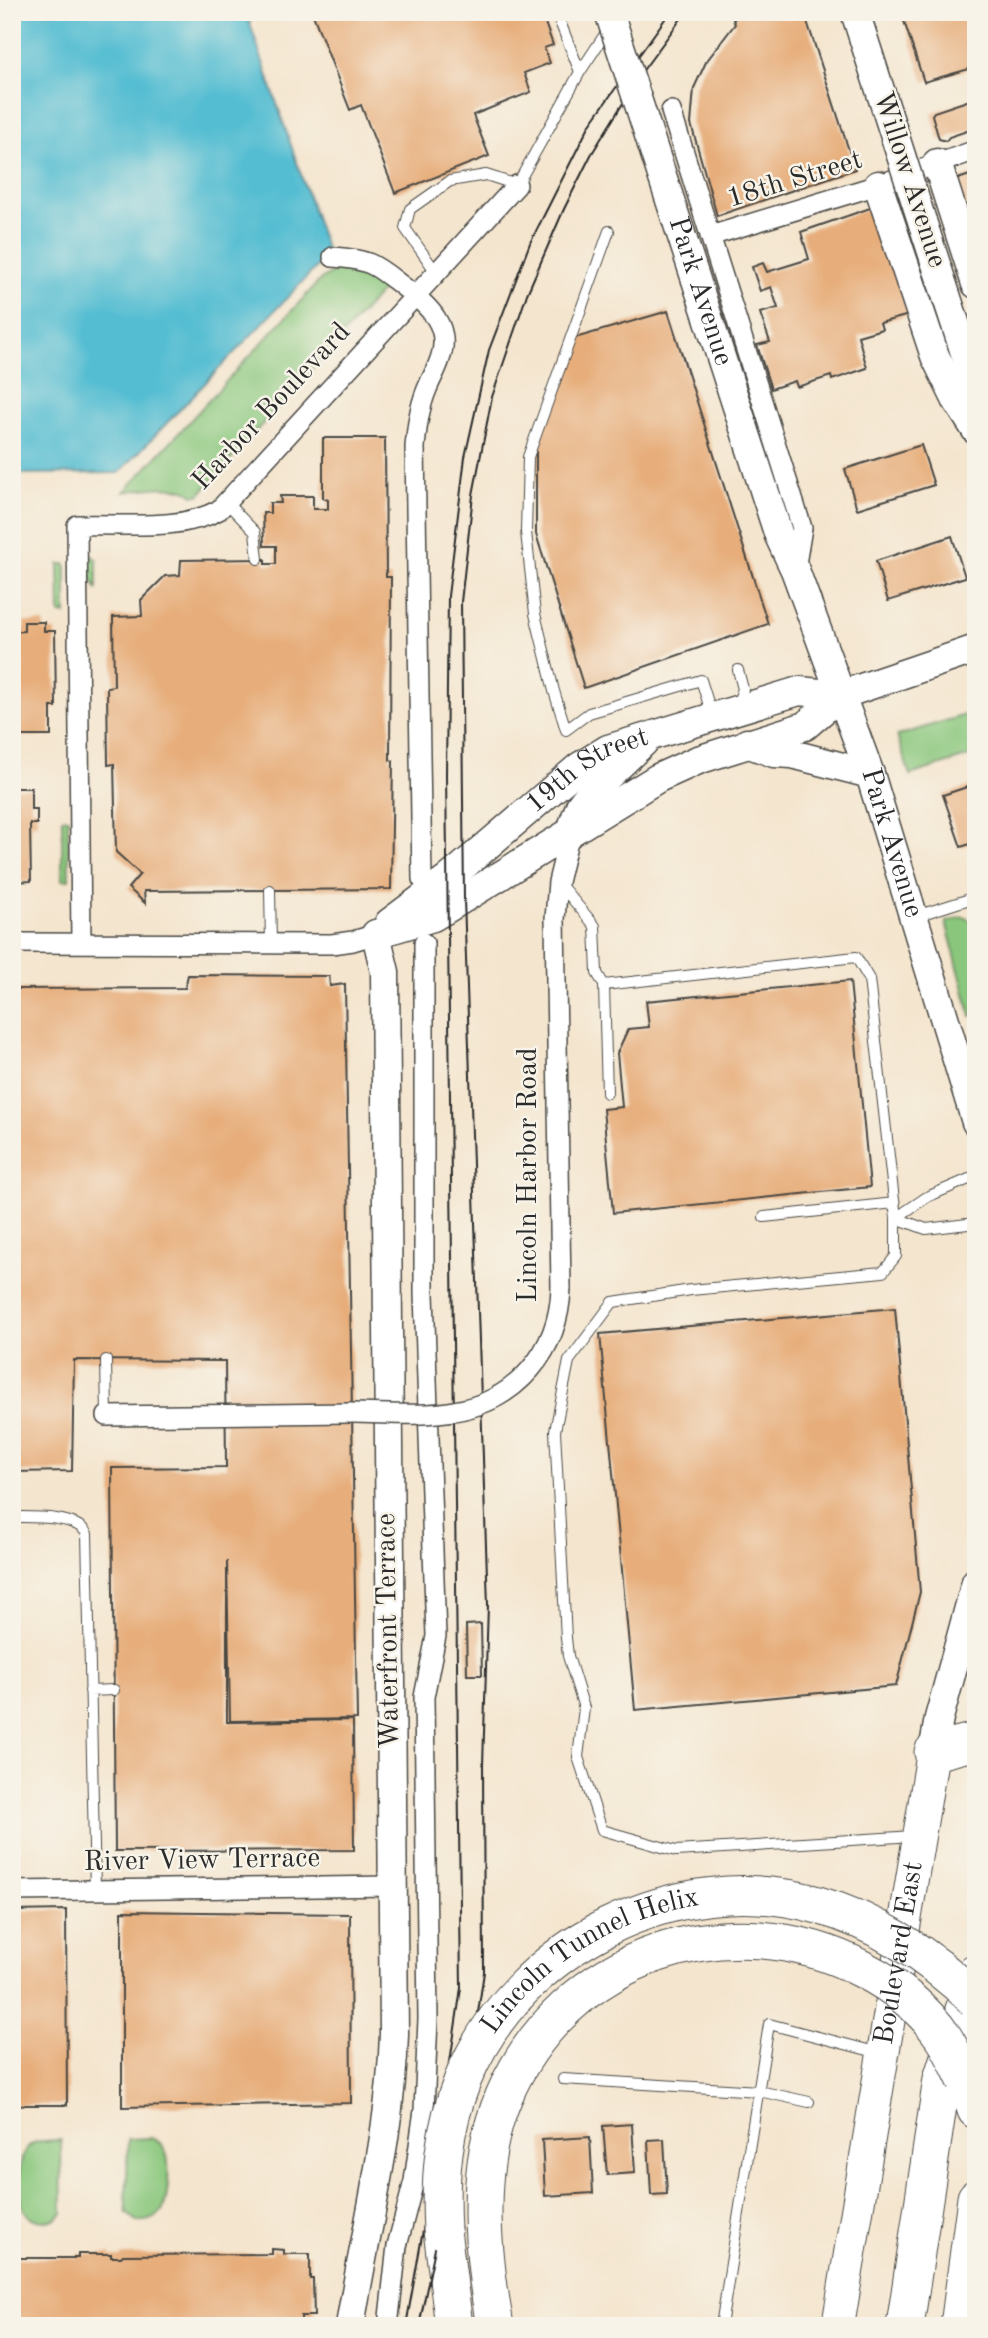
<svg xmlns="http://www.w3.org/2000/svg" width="988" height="2338" font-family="'Old Standard TT',serif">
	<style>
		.green { fill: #8ac77d; stroke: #5a7954; stroke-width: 2 }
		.water { fill: #55bdd2; stroke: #40747e; stroke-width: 2 }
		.building { fill: #e7ae7b }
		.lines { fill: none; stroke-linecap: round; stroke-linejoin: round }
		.lane-casing { stroke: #494743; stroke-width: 12 }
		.street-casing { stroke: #494743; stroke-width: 22 }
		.secondary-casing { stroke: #494743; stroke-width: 31 }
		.primary-casing { stroke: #494743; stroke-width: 34 }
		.highway-casing { stroke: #494743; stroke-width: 39 }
		.lane { stroke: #fff; stroke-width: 10 }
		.street { stroke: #fff; stroke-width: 19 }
		.secondary { stroke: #fff; stroke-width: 28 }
		.primary { stroke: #fff; stroke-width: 32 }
		.highway { stroke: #fff; stroke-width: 37 }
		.tram { stroke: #2b2b2b; stroke-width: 2 }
		.street-bridge-casing { stroke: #494743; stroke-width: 22; stroke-linecap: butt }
		.secondary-bridge-casing { stroke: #494743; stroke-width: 31; stroke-linecap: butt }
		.highway-bridge-casing { stroke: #494743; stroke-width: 39; stroke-linecap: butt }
		.street-bridge { stroke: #fff; stroke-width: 19 }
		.secondary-bridge { stroke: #fff; stroke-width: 28 }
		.highway-bridge { stroke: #fff; stroke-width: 37 }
		.labels { text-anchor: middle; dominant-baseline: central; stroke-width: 5; stroke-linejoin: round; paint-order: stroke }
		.street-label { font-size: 28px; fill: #2b2b2b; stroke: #f7f3e8 }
	</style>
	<rect width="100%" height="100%" fill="#f7f3e8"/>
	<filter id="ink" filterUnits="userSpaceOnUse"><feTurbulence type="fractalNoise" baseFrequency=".0143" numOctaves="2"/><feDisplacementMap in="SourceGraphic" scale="14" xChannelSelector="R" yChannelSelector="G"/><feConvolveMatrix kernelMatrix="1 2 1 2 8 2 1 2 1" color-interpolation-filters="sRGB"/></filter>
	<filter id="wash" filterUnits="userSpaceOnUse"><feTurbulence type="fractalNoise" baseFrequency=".00686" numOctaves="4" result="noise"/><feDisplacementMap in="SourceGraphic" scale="28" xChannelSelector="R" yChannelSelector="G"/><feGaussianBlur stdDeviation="1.57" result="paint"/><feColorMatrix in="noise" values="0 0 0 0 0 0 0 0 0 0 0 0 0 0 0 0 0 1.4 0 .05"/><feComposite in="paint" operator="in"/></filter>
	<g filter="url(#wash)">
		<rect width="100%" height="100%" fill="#f4e5ce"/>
		<!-- green -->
		<path class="green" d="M343,268C362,268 371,274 387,285L199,495H193C180,482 141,489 124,492L322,278Z
			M90,554L97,560V590L89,574Z
			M59,564H66V614H60Z
			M971,713L976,728V754L910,775L897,736Z
			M62,818H68L69,880H62Z
			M963,917L976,922V1015L971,1016L946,922Z
			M151,2138C156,2140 161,2143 164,2148C171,2158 169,2202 161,2212C155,2220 146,2221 137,2222L126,2212L128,2139Z
			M61,2140L62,2213C52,2224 33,2224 24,2210C17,2198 17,2156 29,2146C37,2139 50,2141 61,2140Z"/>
		<!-- water -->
		<path class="water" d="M12,12H246L328,255L119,473L12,474Z"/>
		<g id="blocks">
			<!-- building -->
			<path class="building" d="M312,12H541L553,45L544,48L550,63L524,73L531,92L473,115L489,156L395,193L361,105L350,110Z
				M742,12H804L855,169L717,216L691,124L694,88L706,62L735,24L733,20Z
				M901,12H976V67L924,82Z
				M976,98V128L949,137L946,141L939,139L932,115L934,112Z
				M976,173V248L955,180Z
				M873,207L909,315L880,323L882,329L858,336L867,368L832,380L831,376L797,387L795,381L771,389L757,345L770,342L760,313L778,308L771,287L760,291L752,267L763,263L767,272L809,259L801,232Z
				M668,311L768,624L584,688L536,534V442L575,338Z
				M323,438H385L386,577H391L390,760L393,761L391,889L144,891L145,903L128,888L140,874L116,852L114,764L108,765L107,687L114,686L113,617L142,616L141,600L165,576L180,575L181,560L265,559V564H276V546H264L263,513H270V503H281L280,496H313V509H328V500L323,498Z
				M921,445L934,485L857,509L845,469Z
				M952,536L965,577L888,601L876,561Z
				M24,622H44V631H55L56,707H51V736H12V632L24,631Z
				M976,784V842L961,847L943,795Z
				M12,788H31V809H37V824H30L31,881L12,882Z
				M188,975L329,976L330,986L345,984L357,1719L230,1721L227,1561V1722L353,1720L354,1850L115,1851L112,1468L226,1467L225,1361L74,1360L72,1471L12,1472V989L185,988Z
				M850,981L870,1187L613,1213L603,1109L622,1107L617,1053L628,1029L649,1027L646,1001Z
				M895,1308L920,1592L896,1686L635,1710L600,1334Z
				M481,1624L482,1675H467L466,1625Z
				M66,1910L67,2105H12V1911Z
				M122,1911L350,1914L351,2103L122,2107Z
				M632,2124L635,2173L607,2175L603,2126Z
				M590,2137L593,2193L545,2196L542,2140Z
				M664,2139L667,2194L651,2195L648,2140Z
				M272,2249L284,2250V2254H310V2279H313L314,2316H301V2326H12V2258H78V2254H111V2257H121L123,2255L272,2254Z"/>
		</g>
	</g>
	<g filter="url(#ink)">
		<use href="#blocks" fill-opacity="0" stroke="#494743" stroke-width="2"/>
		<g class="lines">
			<!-- lane casing -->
			<g class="lane-casing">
				<path id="lane" d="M556,12L580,72
					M609,231L528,457L526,532L535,614L554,691L566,730L589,713L701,680L712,715
					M436,272L405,228L410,209L450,181L486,175L517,185L580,72L609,28
					M227,503L255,532L258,559
					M737,705L743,689L738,670
					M558,882L595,926L597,973L604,985
					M270,890L271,944
					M916,916L976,897
					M607,1093L604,985L856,957L869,979L896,1218V1256L883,1272L691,1290L613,1302L569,1361L555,1431L566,1638L568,1656L584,1708L578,1757L602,1830L676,1851L915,1836
					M764,1217L895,1203
					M896,1218L927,1197L976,1176
					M896,1218L926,1229L976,1223
					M106,1360L107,1416
					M12,1517C31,1517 77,1515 87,1534L95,1890
					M90,1691L114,1690
					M563,2079L759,2091L809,2102
					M721,2326L769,2024L879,2053"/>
			</g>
			<!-- street casing -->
			<g class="street-casing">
				<path id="street" d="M671,111L802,528L795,570
					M710,236L878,185L976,150
					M333,257C373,260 375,265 405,288C429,306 452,327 440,359C437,369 431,379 427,389C419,408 417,427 415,447L422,879
					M12,943L332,944L353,941L376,934
					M81,943L77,525C122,523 179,532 219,510L517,185
					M561,1288L555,919L558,882L570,833
					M107,1416L351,1413
					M12,1891L393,1886
					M388,2326L397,2246L414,2181L424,2110L428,2019L424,1697L436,1636L424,1294V943"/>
			</g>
			<!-- secondary casing -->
			<g class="secondary-casing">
				<g id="secondary">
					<path d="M937,163L976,284"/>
					<path d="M878,185L935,356L956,399L976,430"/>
					<path d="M922,221L976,387"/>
					<path id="s1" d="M743,425L779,536L795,570L870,774L976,1122"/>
					<path d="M747,743L774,753L792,754L870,774"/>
					<path d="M570,833L580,806L589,794L644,742"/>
					<path id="s2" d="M389,923L448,879L579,767L608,749L799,691L841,695"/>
					<path d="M376,934L433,917L448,908L658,778L698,760L805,726L841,695L976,649"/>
					<path d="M933,1752L939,1718L976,1582"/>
					<path d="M350,2326C366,2228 391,2133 394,2034L385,972L376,934"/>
				</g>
			</g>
			<!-- primary casing -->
			<g class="primary-casing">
				<g id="primary">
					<path id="s3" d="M838,2326L933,1752"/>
				</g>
			</g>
			<!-- highway casing -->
			<g class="highway-casing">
				<path id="highway" d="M933,1752L976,1741
					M966,2080L976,2110
					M442,2230L454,2326
					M905,2326L942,2079L976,1972
					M959,2326L976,2198"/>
			</g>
			<!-- lane -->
			<use href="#lane" class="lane"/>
			<!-- street -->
			<use href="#street" class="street"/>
			<!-- secondary -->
			<use href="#secondary" class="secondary"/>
			<!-- primary -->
			<use href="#primary" class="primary"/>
			<!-- highway -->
			<use href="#highway" class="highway"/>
			<!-- tram -->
			<path class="tram" d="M406,2326L435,2163L461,1988L446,775L448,596L465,457L489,350L530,243L590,124L670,12
				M419,2326L464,2108L484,1972L483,1765L488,1605L464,899L461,602L473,495L492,397L527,294L564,209L591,155L644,69L686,12"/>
			<!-- street-bridge casing -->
			<g class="street-bridge-casing">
				<path id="street-bridge" d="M351,1413C384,1413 421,1417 454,1411C517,1401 559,1351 561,1288"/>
			</g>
			<!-- secondary-bridge casing -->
			<g class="secondary-bridge-casing">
				<g id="secondary-bridge">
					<path id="s4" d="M609,12L743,425"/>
					<path d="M855,12L922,221"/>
				</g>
			</g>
			<!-- highway-bridge casing -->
			<g class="highway-bridge-casing">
				<g id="highway-bridge">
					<path id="s5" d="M442,2230C439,2178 443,2129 463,2079C518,1944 678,1865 818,1905C878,1922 931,1957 976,2000"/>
					<path d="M495,2326C482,2251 473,2168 504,2096C564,1955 730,1899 864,1970C895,1986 924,2009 944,2038C953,2052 959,2066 966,2080"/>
				</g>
			</g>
			<!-- street-bridge -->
			<use href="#street-bridge" class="street-bridge"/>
			<!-- secondary-bridge -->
			<use href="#secondary-bridge" class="secondary-bridge"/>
			<!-- highway-bridge -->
			<use href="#highway-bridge" class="highway-bridge"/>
		</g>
	</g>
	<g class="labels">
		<!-- street labels -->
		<g class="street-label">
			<text transform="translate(795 180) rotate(-17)">18th Street</text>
			<text transform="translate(909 180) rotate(72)">Willow Avenue</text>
			<text stroke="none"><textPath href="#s4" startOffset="294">Park Avenue</textPath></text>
			<text transform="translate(272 407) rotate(-47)">Harbor Boulevard</text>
			<text stroke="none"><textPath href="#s2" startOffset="252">19th Street</textPath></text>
			<text stroke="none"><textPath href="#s1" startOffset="444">Park Avenue</textPath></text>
			<text transform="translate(529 1175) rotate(-90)">Lincoln Harbor Road</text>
			<text transform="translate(389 1631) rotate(-91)">Waterfront Terrace</text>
			<text transform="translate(202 1861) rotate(-1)">River View Terrace</text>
			<text stroke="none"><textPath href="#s3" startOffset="378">Boulevard East</textPath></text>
			<text stroke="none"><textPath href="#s5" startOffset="336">Lincoln Tunnel Helix</textPath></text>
		</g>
	</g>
	<!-- margin -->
	<rect width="988" height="2338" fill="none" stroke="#f7f3e8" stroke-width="42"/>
</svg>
